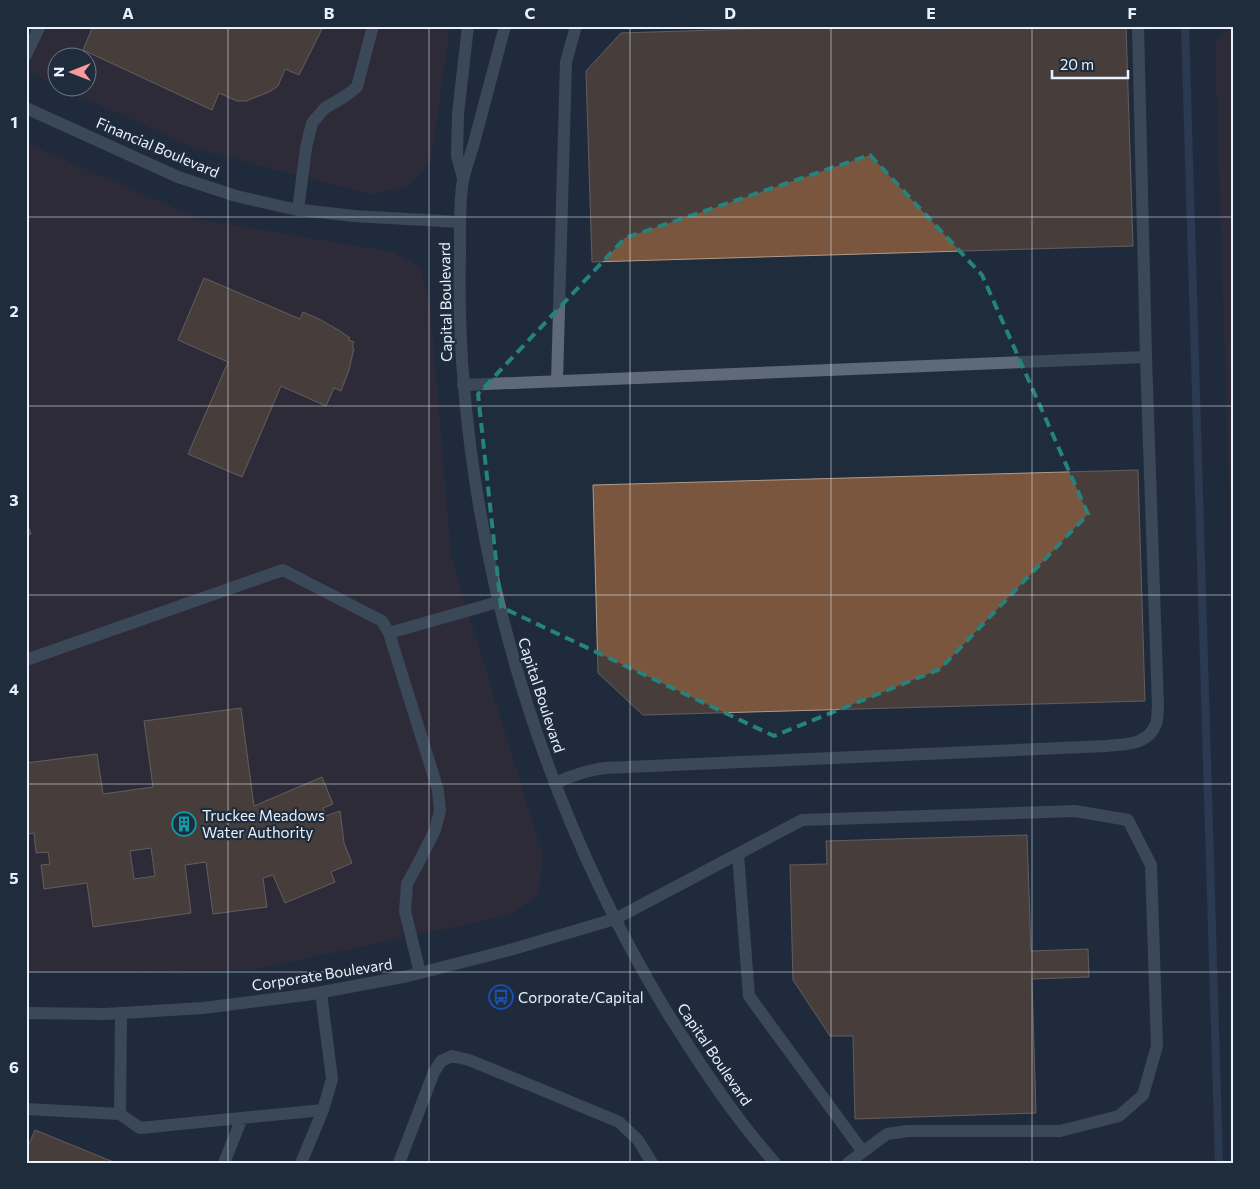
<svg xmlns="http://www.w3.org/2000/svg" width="1260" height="1189" font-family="Commissioner,sans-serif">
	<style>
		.industrial { fill: #3f2c33 }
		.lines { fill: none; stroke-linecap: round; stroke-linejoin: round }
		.stream { stroke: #3a4b6c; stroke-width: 8 }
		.building { fill: #79563d; stroke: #b09a8a; fill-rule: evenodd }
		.service { stroke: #5e6a78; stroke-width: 12 }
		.minor { stroke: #5e6a78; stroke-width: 12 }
		.tertiary { stroke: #5e6a78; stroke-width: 12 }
		.marked { fill: none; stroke: #25827c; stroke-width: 4; stroke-dasharray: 10 6; stroke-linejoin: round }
		.grid { fill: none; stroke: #e9f1fc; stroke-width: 1; stroke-opacity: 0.55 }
		.labels { text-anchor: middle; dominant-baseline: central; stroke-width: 4.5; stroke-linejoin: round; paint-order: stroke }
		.street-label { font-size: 15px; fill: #e9f1fc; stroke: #1f2c3c }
		.poi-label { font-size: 15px; fill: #e9f1fc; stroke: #1f2c3c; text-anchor: start }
		.neatline { fill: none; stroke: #e9f1fc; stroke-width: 2 }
		.grid-label { font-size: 16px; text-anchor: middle; font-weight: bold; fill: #e9f1fc }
	</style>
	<rect width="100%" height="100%" fill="#1f2c3c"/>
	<!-- industrial -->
	<path class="industrial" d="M26,26H450L431,161L410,186L372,194L197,149L62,88H88V58H58L57,86L26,71Z
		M1229,26H1234V639L1215,42Z
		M26,143L202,220L392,252L420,267L430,305L451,557L543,856L538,895L509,915L252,970L26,973Z"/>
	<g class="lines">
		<!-- stream -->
		<path class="stream" d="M1185,26L1219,1163"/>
	</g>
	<!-- building -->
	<path class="building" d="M93,26H321L323,27L299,75L285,69L278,86L269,92L246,101H237L219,93L212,110L83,50Z
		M840,26H1126L1133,246L592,262L586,71L621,33Z
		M204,278L300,319L303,312L321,320L340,331L350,338L348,340L354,342L352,347L354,348L349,370L341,391L334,388L326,406L281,386L242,477L188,454L228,362L178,340Z
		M1138,470L1145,701L643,715L598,673L593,485Z
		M26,521L31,534L26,536Z
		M241,708L254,806L322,777L333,804L323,808L326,816L340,811L344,843L352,863L331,872L335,882L285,903L273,875L263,878L267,907L213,914L206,862L185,865L191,913L93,927L87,883L44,889L41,865L50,864L48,852L36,853L34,833L26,834V763L97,754L103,794L153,787L144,721ZM151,848L155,876L134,879L130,851Z
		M1027,835L1031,951L1088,949L1089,977L1032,979L1036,1113L855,1119L853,1036H830L793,980L790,865L827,864L826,841Z
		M35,1130L116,1163H26V1151Z"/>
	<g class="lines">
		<!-- service -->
		<path class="service" d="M26,55L40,26
			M298,210L306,148L312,123L325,108L344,97L357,87L373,26
			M557,381L566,62L576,26
			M463,385L1146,357L1138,26
			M26,660L283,570L382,621L389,633
			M555,783C571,776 587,770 605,768L1107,746C1126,744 1148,745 1156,724C1158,719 1157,712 1158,707L1146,357
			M738,855L749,996L863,1152
			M615,919L802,820L1075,811L1128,820L1151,865L1157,1046L1143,1095L1119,1116L1060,1131H908L887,1134L848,1163
			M420,973L405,911L407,884L421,858L435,830L440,811L438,790L389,633L498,602
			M26,1109L120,1114L121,1013
			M120,1114L140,1128L323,1110
			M224,1163L242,1118
			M301,1163L323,1110L332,1079L321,993
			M399,1163L434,1072L441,1061L452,1056L469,1060L535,1087L619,1122L638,1140L652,1163"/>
		<!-- minor -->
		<path class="minor" d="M26,108L178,177L236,196L293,209L354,216L460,222"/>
		<!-- tertiary -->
		<path class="tertiary" d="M505,26C495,64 485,101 475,139C472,152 466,166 463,180C459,203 460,229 460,253C459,298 460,342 464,387C483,607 551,819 665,1009C689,1047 713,1085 740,1120C751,1135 763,1149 775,1163
			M463,178L457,156L458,114L468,26
			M26,1013L105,1014L203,1008L306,995L408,976L506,951L615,919"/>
	</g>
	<!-- marked area -->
	<path d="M0 0H1260V1189H0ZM870,155L982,275L1088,514L940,669L774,736L501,607L478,394L625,238Z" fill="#1f2c3c" fill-opacity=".55" fill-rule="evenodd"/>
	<path class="marked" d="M870,155L982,275L1088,514L940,669L774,736L501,607L478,394L625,238Z"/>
	<!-- grid -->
	<path class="grid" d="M228,26V1163M429,26V1163M630,26V1163M831,26V1163M1032,26V1163M26,217H1234M26,406H1234M26,595H1234M26,784H1234M26,972H1234"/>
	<!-- icons -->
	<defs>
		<g id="building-ring" transform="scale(1.25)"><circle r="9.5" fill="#1f2c3c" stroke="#0f9aa8" stroke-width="1.5"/><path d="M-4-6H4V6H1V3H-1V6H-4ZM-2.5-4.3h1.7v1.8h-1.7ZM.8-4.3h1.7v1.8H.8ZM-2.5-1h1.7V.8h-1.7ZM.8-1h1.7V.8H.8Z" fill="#0f9aa8"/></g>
		<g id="bus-ring" transform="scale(1.25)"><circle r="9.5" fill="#1f2c3c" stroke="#1a4fb4" stroke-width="1.5"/><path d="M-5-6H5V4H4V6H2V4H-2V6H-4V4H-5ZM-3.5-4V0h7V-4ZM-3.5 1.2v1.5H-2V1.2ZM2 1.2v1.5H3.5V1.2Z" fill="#1a4fb4"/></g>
	</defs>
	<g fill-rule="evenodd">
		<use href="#building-ring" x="184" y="824"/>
		<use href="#bus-ring" x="501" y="997"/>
	</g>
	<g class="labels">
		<!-- street labels -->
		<g class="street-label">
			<text transform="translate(158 147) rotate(23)">Financial Boulevard</text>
			<text transform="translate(445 302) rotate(-91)">Capital Boulevard</text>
			<text transform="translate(542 695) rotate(72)">Capital Boulevard</text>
			<text transform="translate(322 974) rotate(-9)">Corporate Boulevard</text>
			<text transform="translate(715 1054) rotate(56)">Capital Boulevard</text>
		</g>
		<!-- poi labels -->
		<g class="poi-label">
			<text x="202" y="815">Truckee Meadows<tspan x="202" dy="17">Water Authority</tspan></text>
			<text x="518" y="997">Corporate/Capital</text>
		</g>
	</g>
	<!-- border -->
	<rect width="1260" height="1189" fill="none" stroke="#1f2c3c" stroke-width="55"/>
	<!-- north arrow -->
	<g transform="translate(72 72) rotate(270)"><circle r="24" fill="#1f2c3c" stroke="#707b89"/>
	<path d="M0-4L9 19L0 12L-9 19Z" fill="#f59b9a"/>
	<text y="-8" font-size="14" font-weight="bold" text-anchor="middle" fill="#e9f1fc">N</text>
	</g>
	<!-- scale -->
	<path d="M1052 70v8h76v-8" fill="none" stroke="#e9f1fc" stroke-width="2.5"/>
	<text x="1060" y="70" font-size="15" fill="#e9f1fc" stroke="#1f2c3c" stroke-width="4" paint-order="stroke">20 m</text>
	<rect x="28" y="28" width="1204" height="1134" class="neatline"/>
	<g class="grid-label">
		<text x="128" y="19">A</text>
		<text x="329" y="19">B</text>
		<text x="530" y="19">C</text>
		<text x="730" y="19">D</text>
		<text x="931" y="19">E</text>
		<text x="1132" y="19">F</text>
		<text x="14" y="128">1</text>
		<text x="14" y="317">2</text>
		<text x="14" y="506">3</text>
		<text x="14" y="695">4</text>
		<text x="14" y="884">5</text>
		<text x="14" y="1073">6</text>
	</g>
</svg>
